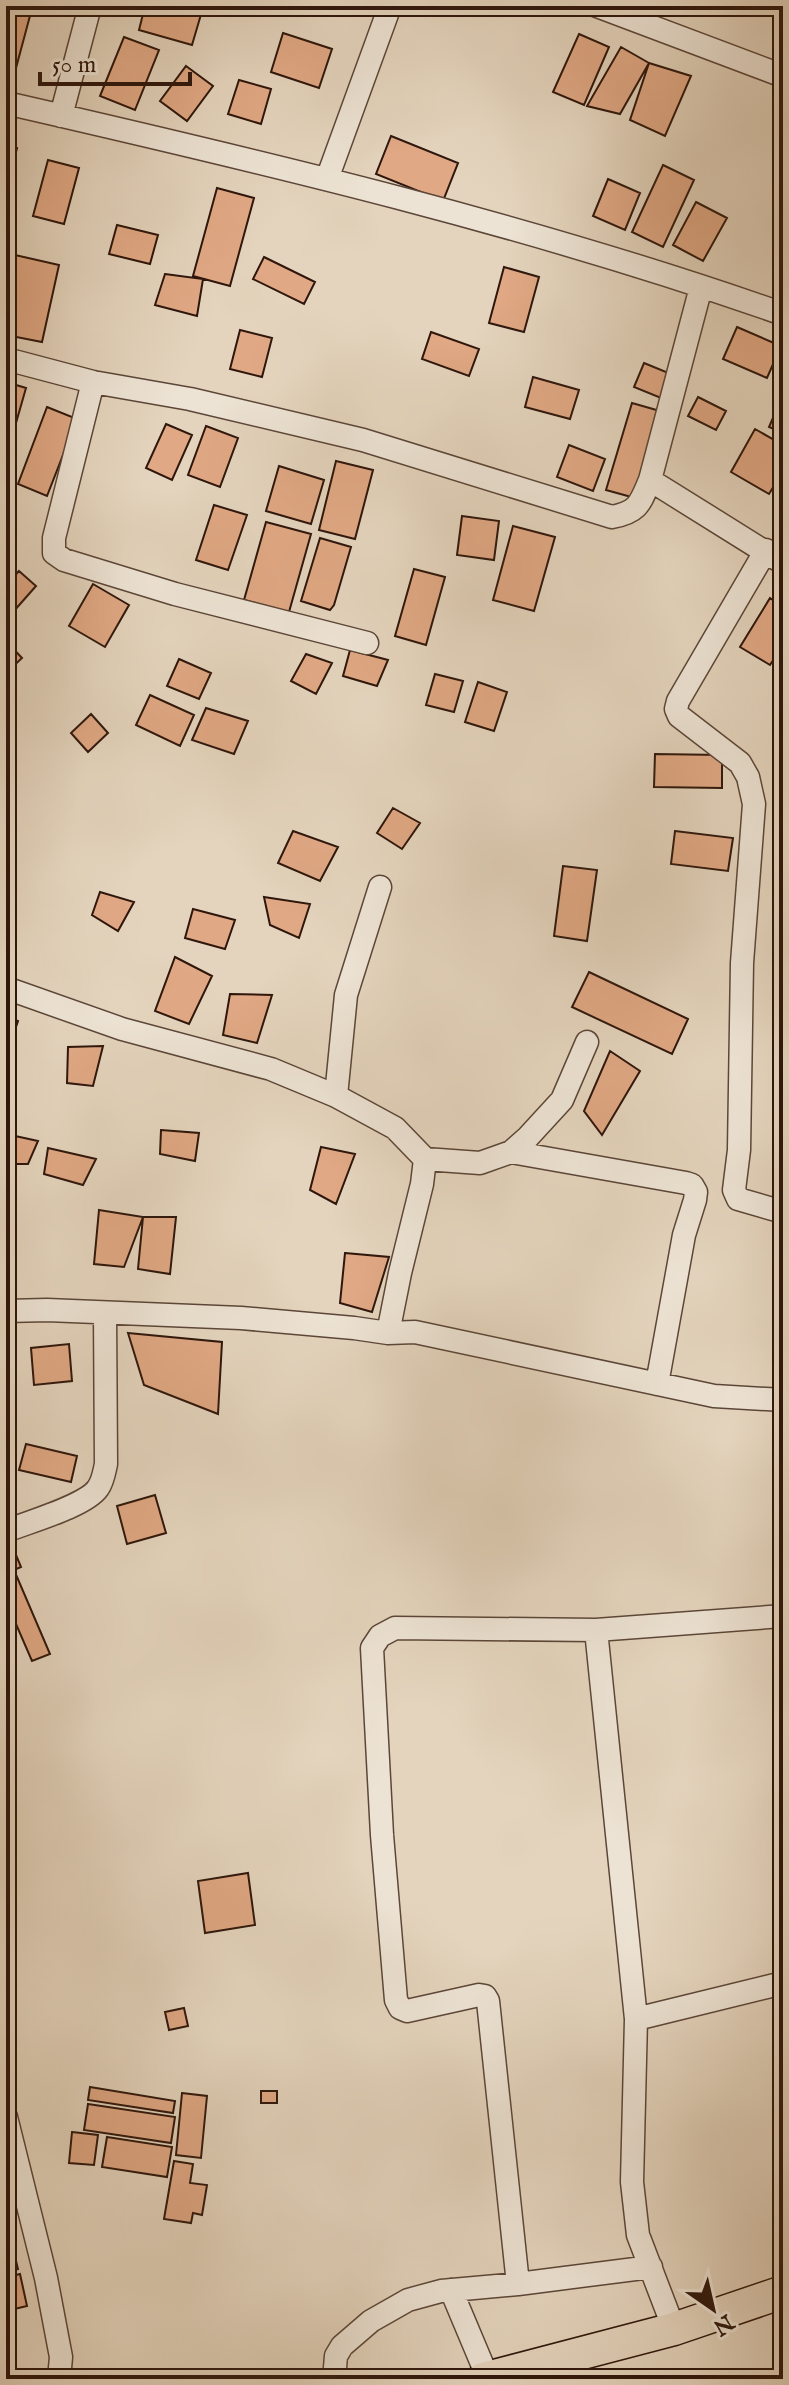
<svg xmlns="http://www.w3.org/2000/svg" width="789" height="2385" font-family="'IM FELL English',serif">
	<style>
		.building { fill: #e0a884; stroke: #2e160c; stroke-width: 2 }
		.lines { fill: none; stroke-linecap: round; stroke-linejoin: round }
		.minor-casing { stroke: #5c4638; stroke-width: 25 }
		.highway-casing { stroke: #2e160c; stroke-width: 35 }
		.minor { stroke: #ede3d4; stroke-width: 22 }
		.highway { stroke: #e4d4bd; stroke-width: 32 }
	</style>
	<rect width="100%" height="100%" fill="#e4d4bd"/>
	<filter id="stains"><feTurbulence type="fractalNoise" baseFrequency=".0025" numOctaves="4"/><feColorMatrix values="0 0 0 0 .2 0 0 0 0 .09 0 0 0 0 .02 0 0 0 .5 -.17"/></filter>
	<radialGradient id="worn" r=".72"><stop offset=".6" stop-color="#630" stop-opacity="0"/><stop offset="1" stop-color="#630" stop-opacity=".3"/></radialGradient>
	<!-- building -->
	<path class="building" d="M6,6L31,12L16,68L6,66Z
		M145,6H182L202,11L192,45L139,30Z
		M283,33L332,49L319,88L271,72Z
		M579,34L609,47L584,105L553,92Z
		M124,37L159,50L135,110L100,96Z
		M621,47L649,63L620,114L587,106Z
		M649,63L691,76L665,136L630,120Z
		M186,66L213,86L187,121L160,101Z
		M239,80L271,89L261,124L228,114Z
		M391,136L458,163L443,201L376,174Z
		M6,146L17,148L6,194Z
		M48,160L79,168L64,224L33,216Z
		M663,165L694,180L663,247L632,232Z
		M608,179L640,193L625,230L593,216Z
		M217,188L254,198L230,286L193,276Z
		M696,202L727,218L703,261L673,245Z
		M117,225L158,235L150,264L109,254Z
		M6,242L12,244L6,271Z
		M15,255L59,265L42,342L6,335V296Z
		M264,257L315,282L304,304L253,279Z
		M504,267L539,277L524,332L489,323Z
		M165,274L203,279L197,316L155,305Z
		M737,327L781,346L767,378L723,359Z
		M240,330L272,338L262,377L230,369Z
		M431,332L479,349L469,376L422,359Z
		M644,363L671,374L661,398L634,387Z
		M533,377L579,390L570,419L525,407Z
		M6,382L26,388L16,423L6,420Z
		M783,395V433L769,427Z
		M698,397L726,411L716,430L688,416Z
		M632,403L660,411L635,498L606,490Z
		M47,407L77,419L47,496L18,484Z
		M166,424L192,435L172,480L146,468Z
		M206,426L238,438L220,487L188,475Z
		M755,429L783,445V471L769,494L731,472Z
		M569,445L605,459L593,491L557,477Z
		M336,461L373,470L355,539L319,530Z
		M279,466L324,480L311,524L266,511Z
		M214,505L247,515L228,570L196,560Z
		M462,516L499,521L494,560L457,555Z
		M266,522L311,534L289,612L244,600Z
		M513,526L555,537L534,611L493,600Z
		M320,538L351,547L334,605L330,610L301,601Z
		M414,569L445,577L426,645L395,636Z
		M19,571L36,586L6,620V585Z
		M93,584L129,605L105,647L69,626Z
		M770,598L783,607V645L770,665L740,647Z
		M6,641L22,658L6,673Z
		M350,650L388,660L377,686L343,676Z
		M306,654L332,663L316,694L291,681Z
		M179,659L211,673L199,699L167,686Z
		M435,674L463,681L454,712L426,705Z
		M478,682L507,692L494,731L465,722Z
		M150,695L194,715L180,746L136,725Z
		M206,708L248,721L234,754L192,740Z
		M91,714L108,733L88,752L71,733Z
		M655,754L722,755V788L654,787Z
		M393,808L420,823L402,849L377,833Z
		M293,831L338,847L320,881L278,863Z
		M675,831L733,838L728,871L671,864Z
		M563,866L597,870L587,941L554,936Z
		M100,892L134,902L118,931L92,915Z
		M264,897L310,904L299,938L270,925Z
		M193,909L235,920L225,949L185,938Z
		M175,957L212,976L189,1024L155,1011Z
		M589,972L688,1019L672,1054L572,1007Z
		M230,994L272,995L257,1043L223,1035Z
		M6,1016L18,1021L6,1056Z
		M777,1025H783V1049L775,1047Z
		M103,1046L93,1086L67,1083L68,1047Z
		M610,1051L640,1071L602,1135L584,1111Z
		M161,1130L199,1133L195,1161L160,1154Z
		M6,1134L38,1141L28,1164H6Z
		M321,1147L355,1154L336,1204L310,1190Z
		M48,1148L96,1159L83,1185L44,1174Z
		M99,1210L143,1217L124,1267L94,1264Z
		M143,1217H176L170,1274L138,1269Z
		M345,1253L389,1257L372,1312L340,1303Z
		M128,1333L222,1342L218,1414L144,1385Z
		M69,1344L72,1381L34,1385L31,1348Z
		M26,1444L77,1456L71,1482L19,1470Z
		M155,1495L166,1533L127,1544L117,1506Z
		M11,1543L21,1567L14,1570L50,1654L32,1661L6,1601V1546Z
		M248,1873L255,1925L205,1933L198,1881Z
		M184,2008L188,2026L169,2030L165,2012Z
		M90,2087L175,2101L173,2113L88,2100Z
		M261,2091H277V2103H261Z
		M182,2093L207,2096L201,2158L176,2155Z
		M88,2104L175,2117L171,2143L84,2130Z
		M72,2132L98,2135L94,2165L69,2163Z
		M107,2137L172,2147L167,2177L102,2167Z
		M174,2161L193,2164L190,2183L207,2185L202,2215L193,2213L191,2223L164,2219Z
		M6,2228H8L18,2269L15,2270L16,2275L20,2274L27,2306L6,2311Z"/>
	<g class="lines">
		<!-- minor casing -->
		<g class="minor-casing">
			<path id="minor" d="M597,6L783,76
				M6,103C268,163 530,225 783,314
				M61,116L90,6
				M327,179L390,6
				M6,359L93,382L190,399L363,440L612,517C639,512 640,503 650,480L701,287
				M93,382L54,538V553L64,560L175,594L367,643
				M650,480L783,563
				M766,550L678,701L676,709L679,716L740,763L748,777L754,804L742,963L739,1150L734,1190L738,1199L783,1212
				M6,988L122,1029L271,1069L336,1096L395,1128L425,1159L422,1184L400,1273L388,1333
				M336,1096L346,995L380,887
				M511,1152L686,1183L692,1185L696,1192L695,1200L684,1235L657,1384
				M425,1159L480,1163L511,1152L528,1137L562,1100L587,1042
				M6,1311L47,1310L241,1318L354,1328L388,1333L415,1332L714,1396L783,1400
				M6,1531C28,1522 86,1506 98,1488C103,1481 104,1473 106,1464L105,1313
				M596,1630L636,2019L632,2182L638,2235L674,2329
				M636,2019L783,1983
				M6,2117L46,2278L61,2357L59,2379
				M518,2284L488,2001L485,1996L479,1995L407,2011L400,2008L396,2000L382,1835L372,1648L380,1636L395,1628L596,1630L783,1616
				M451,2290L488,2378
				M334,2379L336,2356L342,2346L371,2321L408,2300L441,2291L518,2284L651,2267"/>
		</g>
		<!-- highway casing -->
		<g class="highway-casing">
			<path id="highway" d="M483,2379L674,2329L783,2292"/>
		</g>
		<!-- minor -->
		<use href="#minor" class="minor"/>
		<!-- highway -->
		<use href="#highway" class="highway"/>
	</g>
	<!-- margin -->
	<rect width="789" height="2385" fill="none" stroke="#e4d4bd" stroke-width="32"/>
	<rect x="8" y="8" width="773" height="2369" fill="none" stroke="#2e160c" stroke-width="4"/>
	<rect x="16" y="16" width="757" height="2353" fill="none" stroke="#2e160c" stroke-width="2"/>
	<!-- north arrow -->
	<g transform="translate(713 2309) rotate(146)" stroke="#ede3d4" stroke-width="6" paint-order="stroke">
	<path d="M0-6L14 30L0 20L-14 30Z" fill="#2e160c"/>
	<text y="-12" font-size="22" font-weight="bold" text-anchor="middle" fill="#2e160c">N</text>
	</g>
	<!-- scale -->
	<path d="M40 72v12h150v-12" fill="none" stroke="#2e160c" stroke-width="4"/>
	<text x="52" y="72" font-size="24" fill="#2e160c" stroke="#ede3d4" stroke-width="6" paint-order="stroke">50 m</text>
	<rect width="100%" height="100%" filter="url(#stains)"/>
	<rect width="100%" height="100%" fill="url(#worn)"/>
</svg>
